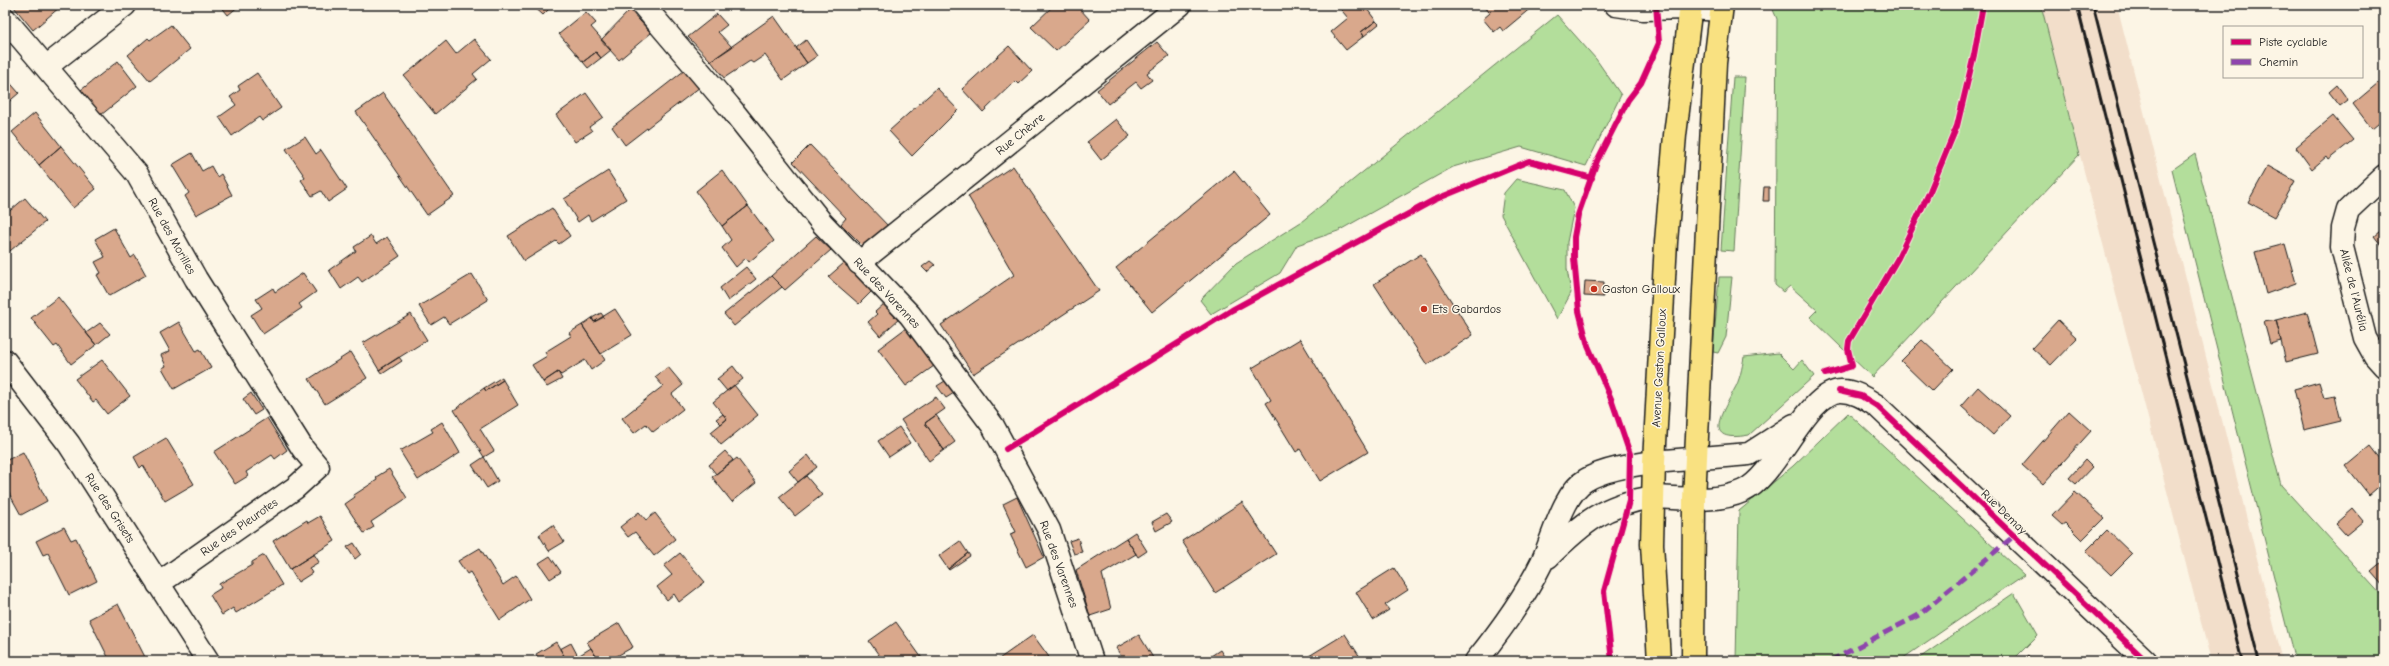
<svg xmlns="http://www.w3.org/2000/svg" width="2389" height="666" font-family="'Comic Neue',sans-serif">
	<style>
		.built { fill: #f2deca }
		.green { fill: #b3de9b; stroke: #687d5c }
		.building { fill: #d9a88c; stroke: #1c1c1c }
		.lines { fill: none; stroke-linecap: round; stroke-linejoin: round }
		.street-casing { stroke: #1c1c1c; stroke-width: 25 }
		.secondary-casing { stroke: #1c1c1c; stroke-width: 25 }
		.primary-casing { stroke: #1c1c1c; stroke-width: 25 }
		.street { stroke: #fcf5e5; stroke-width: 22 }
		.secondary { stroke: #fcf5e5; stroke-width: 22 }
		.primary { stroke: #f9e181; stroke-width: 22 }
		.rail { stroke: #1c1c1c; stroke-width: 3 }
		.quiet { stroke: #8e44ad; stroke-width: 5; stroke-dasharray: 10 5; stroke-linecap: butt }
		.cycleway-casing { stroke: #fcf5e5; stroke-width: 8 }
		.cycleway { stroke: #d6006c; stroke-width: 6 }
		.poi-dot { fill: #c8321e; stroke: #fcf5e5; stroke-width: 1.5 }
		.labels { text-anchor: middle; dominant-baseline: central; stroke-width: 3; stroke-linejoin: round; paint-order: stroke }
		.street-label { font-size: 12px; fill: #1c1c1c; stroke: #fcf5e5 }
		.poi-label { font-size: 12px; fill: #1c1c1c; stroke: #fcf5e5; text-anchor: start }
	</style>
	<rect width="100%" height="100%" fill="#fcf5e5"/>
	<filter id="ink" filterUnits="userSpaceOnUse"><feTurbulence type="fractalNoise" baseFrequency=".025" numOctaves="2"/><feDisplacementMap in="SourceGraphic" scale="8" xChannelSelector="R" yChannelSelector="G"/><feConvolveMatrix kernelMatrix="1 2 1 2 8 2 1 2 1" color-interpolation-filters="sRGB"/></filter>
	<g filter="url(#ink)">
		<!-- built -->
		<path class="built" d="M2041,5H2117L2283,661H2211Z"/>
		<!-- green -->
		<path class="green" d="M1771,5H2041L2079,155L1872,377L1810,317L1817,310L1790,286L1783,292L1775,285L1777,19Z
			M1557,15L1596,59L1621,95L1586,166L1521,147L1453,167L1338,231L1297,245L1280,273L1211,314L1200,300L1236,263L1301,222Z
			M1733,77H1745L1734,251L1721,250Z
			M2195,154L2281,485L2384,598V661H2295L2172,170Z
			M1516,179L1565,190L1574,208L1567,242V269L1571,293L1557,319L1501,215L1504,193Z
			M1719,277H1732L1726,337L1718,353L1713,352Z
			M1778,353L1794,369L1802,360L1814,376L1749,435C1700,444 1723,412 1734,390C1740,380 1742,368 1744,357Z
			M1848,413L2024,575L1899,661H1736L1739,511L1793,466Z
			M2014,593L2038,635L2012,661H1915Z"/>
		<!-- building -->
		<path class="building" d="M16,5H58L60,7L33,30L14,7Z
			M220,5H240L228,15Z
			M532,5H553L543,15Z
			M1054,5H1084L1080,9L1090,20L1056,51L1031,27Z
			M1337,5H1364L1376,21L1361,32L1364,36L1346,50L1331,32L1348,18Z
			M1483,5H1530L1532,7L1503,31L1500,27L1494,32L1483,19L1490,13Z
			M630,10L651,33L619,60L601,40Z
			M586,12L596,23L591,27L611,50L601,58L596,52L583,62L559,34Z
			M717,14L727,25L718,32L732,47L711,61L688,37Z
			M774,16L807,63L783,80L765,55L753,63L750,61L724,78L711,61Z
			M1376,21L1379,24L1364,36L1361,32Z
			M171,25L190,49L150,81L128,55L148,38L150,40Z
			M474,39L491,59L473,74L477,79L435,114L404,76L446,41L456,54Z
			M806,40L817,56L807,63L796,48Z
			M1157,42L1169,56L1147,73L1152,80L1141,88L1136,82L1108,104L1097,90Z
			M1009,46L1032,71L1018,84L1015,81L983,112L962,89Z
			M596,52L601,58L588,68L583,62Z
			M118,61L137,86L101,115L81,90Z
			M685,70L700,87L625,145L612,127Z
			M257,73L281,108L262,121L259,117L232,136L219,117L236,105L230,97L240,90L238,86Z
			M5,77L19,93L5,105Z
			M2384,78V119L2372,129L2353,104Z
			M2337,85L2348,100L2340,106L2329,92Z
			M937,88L958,110L912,156L889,131Z
			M383,93L454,196L427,215L356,112Z
			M586,93L603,117L589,127L592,131L575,142L556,115Z
			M35,113L61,146L39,165L12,132Z
			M2333,116L2353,140L2328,160L2326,157L2312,169L2296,147Z
			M1116,119L1130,136L1101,160L1087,142Z
			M305,137L316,154L321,150L347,189L328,202L321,191L312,196L301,180L305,177L286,149Z
			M810,145L891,229L866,249L841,224L846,218L793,162Z
			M61,146L96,189L73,208L39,165Z
			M192,153L202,171L211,166L217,177L221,174L232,195L196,215L185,196L189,193L172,165Z
			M1013,166L1099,291L973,374L941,325L1014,275L968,196Z
			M2268,166L2295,181L2275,217L2248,202Z
			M722,170L748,206L722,226L696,191Z
			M608,171L626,199L591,221L588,215L578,222L564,199Z
			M1234,171L1270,215L1152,312L1116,268Z
			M1764,187H1769V201H1763Z
			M25,198L45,222L5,255V215Z
			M748,206L774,241L749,262L746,258L736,267L722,248L731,240L722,226Z
			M552,208L570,236L559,244L556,241L524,261L508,236Z
			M114,228L131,258L135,255L146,275L109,296L97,275L101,273L95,262L105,257L95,239Z
			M2384,228V249L2374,236Z
			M371,236L376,244L387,237L400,256L362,282L358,277L341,289L329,270L356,251L354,247Z
			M816,236L831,250L785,290L771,276Z
			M2285,244L2296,283L2266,294L2255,252Z
			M1421,254L1473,335L1427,365L1374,284Z
			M930,261L935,265L927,272L922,267Z
			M844,263L872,291L859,304L828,277Z
			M746,267L756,279L728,301L720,288Z
			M303,273L316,292L299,304L302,308L263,334L251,315L262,308L256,299L273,288L275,292Z
			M472,274L488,300L449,324L444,317L431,325L419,306Z
			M771,276L782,287L734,326L724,314Z
			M1585,281L1604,282L1603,297L1584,296Z
			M58,297L96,345L71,364L57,345L54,347L31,318Z
			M884,304L899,319L880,336L868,322L877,314L875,312Z
			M615,309L632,335L601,354L582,325L592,318L594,322Z
			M2307,312L2318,354L2286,362L2276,320Z
			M601,313L604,317L594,322L592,318Z
			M411,314L427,340L379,370L363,343Z
			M2058,320L2077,338L2051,365L2032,348Z
			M2276,320L2281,341L2270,344L2264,322Z
			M179,322L196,351L200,349L211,368L174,389L162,368L166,366L161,355L170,351L160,333Z
			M100,323L110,334L96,345L86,333Z
			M582,325L605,360L591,370L585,360L561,375L558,372L543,382L532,365L547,356L545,352L571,336L569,333Z
			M906,328L934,366L906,386L878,349Z
			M1300,339L1368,452L1320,481L1300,449L1296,452L1266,403L1271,400L1252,368Z
			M1922,340L1953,369L1932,391L1901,361Z
			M351,352L367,378L325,404L309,379Z
			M399,357L402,361L382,374L379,370Z
			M102,360L130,396L107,414L96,400L93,402L75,379Z
			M733,366L743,379L727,391L717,379Z
			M668,367L683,385L672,394L683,409L653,432L646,424L634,433L622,418L663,386L655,377Z
			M558,372L562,379L547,387L543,382Z
			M502,377L503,380L486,391L484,388Z
			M503,380L518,405L480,429L494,451L484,457L454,410L484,388L486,391Z
			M945,381L954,393L946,398L937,386Z
			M2319,382L2324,398L2335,396L2341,421L2304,430L2294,389Z
			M734,385L758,415L721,445L711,432L727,419L713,402Z
			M1978,387L2010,416L1993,435L1961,406Z
			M251,393L262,410L254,415L243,399Z
			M936,397L945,409L925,423L944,450L929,461L901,420Z
			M2069,411L2091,431L2043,484L2022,465Z
			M723,414L727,419L721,424L716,419Z
			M936,415L955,442L944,450L925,423Z
			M267,418L287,450L275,459L272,455L246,472L248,476L235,484L214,452Z
			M442,422L460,453L418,480L400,451L433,432L431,429Z
			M899,427L910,443L889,457L878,441Z
			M166,438L194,484L165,501L143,465L140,468L134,457Z
			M2370,446L2384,464V482L2369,495L2346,466Z
			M725,451L733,460L716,474L709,465Z
			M23,452L47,501L21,515L5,486V461Z
			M808,455L817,467L798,482L789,471Z
			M484,457L498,481L487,488L472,465Z
			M737,458L756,483L732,502L712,477Z
			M2085,460L2092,467L2076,484L2069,478Z
			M389,469L407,498L371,522L374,527L364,533L345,504L355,497L354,495L377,480L376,477Z
			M806,476L822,495L795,516L779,497Z
			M2075,492L2104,518L2082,540L2065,523L2062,525L2052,516Z
			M1017,497L1044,557L1026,567L1010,534L1016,532L1003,504Z
			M1242,502L1276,554L1215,593L1182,541Z
			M2353,509L2363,521L2346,535L2336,524Z
			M639,512L646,520L655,513L675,539L654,556L635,532L628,537L620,527Z
			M1166,514L1172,522L1156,531L1152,522Z
			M320,516L335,541L290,569L273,541L307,520L308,523Z
			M553,525L564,542L549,551L539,535Z
			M64,527L71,540L76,538L97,581L69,595L48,553L43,555L36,541Z
			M2107,530L2132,554L2111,575L2086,551Z
			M1135,532L1147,551L1138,557L1126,538Z
			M1078,538L1082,552L1074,554L1069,541Z
			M1126,538L1136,554L1102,574L1111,609L1090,616L1076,570Z
			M960,541L968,553L948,569L939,556Z
			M354,543L361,554L355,559L347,547Z
			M480,548L503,585L516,576L530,599L500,620L470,572L467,574L458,561Z
			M680,553L705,582L679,602L674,594L667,600L657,587L672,575L664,566Z
			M968,553L970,556L949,570L948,569Z
			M314,554L319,562L309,568L312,573L298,582L290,569Z
			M264,555L282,585L236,613L233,608L222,615L210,595L221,588L219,584L252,565V562Z
			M550,556L561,572L550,579L539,563Z
			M2384,561V587L2371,572Z
			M1394,568L1408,590L1385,605L1389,610L1373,620L1356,592Z
			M118,604L146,659L143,661H110L89,619Z
			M896,622L924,661H883L869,641Z
			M619,623L633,647L608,661H599L587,642Z
			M1345,634L1362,660L1312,661L1309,656Z
			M1033,635L1049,657L1044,661H996Z
			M1139,635L1155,661H1124L1116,648Z
			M556,642L567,661H540L536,654Z
			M571,643L580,660L578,661H567L560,649Z
			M591,648L599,661H581L578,656Z
			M1220,650L1227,661H1205V660Z
			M2028,655L2033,661H2021Z"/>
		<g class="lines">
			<!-- street casing -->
			<g class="street-casing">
				<path id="street" d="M643,5L729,106L822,223L910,315L993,426L1049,530L1092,661
					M1616,5L1643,9L1690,8L1721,10
					M5,19L137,174L196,279L303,449L318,467L295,488L158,584
					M46,67L125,5
					M2384,176L2348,210L2343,228L2342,247L2365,338L2375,356L2384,366
					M859,263L1180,5
					M5,361L69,444L208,661
					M1654,462L1749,454L1794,425
					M1653,497C1682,498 1717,503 1743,491C1777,476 1807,391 1841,391C1855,391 1866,399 1877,406L2146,661"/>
			</g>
			<!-- secondary casing -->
			<g class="secondary-casing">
				<path id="secondary" d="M1548,557C1583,523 1603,505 1653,497
					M1476,661C1501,630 1525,597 1542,562C1553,539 1563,493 1586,480C1604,469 1634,465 1654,462"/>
			</g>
			<!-- primary casing -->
			<g class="primary-casing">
				<path id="primary" d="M1659,661L1652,544L1654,462L1666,242L1675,135L1691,5
					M1693,661L1694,499L1715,63L1722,5"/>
			</g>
			<!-- street -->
			<use href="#street" class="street"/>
			<!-- secondary -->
			<use href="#secondary" class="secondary"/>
			<!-- primary -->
			<use href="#primary" class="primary"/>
			<!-- rail -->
			<path class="rail" d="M2077,5L2242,661
				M2093,5L2259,661"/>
			<!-- quiet -->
			<path class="quiet" d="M1830,661L1919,615L2014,536"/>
			<!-- cycleway casing -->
			<g class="cycleway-casing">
				<path id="cycleway" d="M1825,374L1852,366L1848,349L1849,341L1898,258L1930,191L1957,126L1974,55L1983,5
					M1839,391L1861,396L1877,406L2146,661
					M1006,449L1232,310L1434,200L1529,161L1592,178
					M1612,661L1604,591L1629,501L1630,454L1612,401L1588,346L1579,311L1574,258V237L1578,215L1597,161L1628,100L1641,83L1659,43L1656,5"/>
			</g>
			<!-- cycleway -->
			<use href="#cycleway" class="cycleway"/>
		</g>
	</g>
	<!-- markers -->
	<g class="poi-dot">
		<circle cx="1594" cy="289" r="4"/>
		<circle cx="1424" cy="309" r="4"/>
	</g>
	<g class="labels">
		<!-- street labels -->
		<g class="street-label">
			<text transform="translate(1020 134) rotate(-39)">Rue Chèvre</text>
			<text transform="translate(172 236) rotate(61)">Rue des Morilles</text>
			<text transform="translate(2354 290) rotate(76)">Allée de l'Aurélia</text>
			<text transform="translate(887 293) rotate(47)">Rue des Varennes</text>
			<text transform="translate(1659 368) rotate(-87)">Avenue Gaston Galloux</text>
			<text transform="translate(110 508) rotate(57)">Rue des Grisets</text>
			<text transform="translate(2004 512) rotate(44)">Rue Demay</text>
			<text transform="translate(239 527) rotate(-35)">Rue des Pleurotes</text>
			<text transform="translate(1059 564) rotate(70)">Rue des Varennes</text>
		</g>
		<!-- poi labels -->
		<g class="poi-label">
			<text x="1602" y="289">Gaston Galloux</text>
			<text x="1432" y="309">Ets Gabardos</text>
		</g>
	</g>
	<!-- margin -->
	<rect width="2389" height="666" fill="none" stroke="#fcf5e5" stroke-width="20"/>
	<rect x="10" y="10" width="2369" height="646" fill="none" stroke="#1c1c1c" stroke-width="1.5" filter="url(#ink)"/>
	<!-- legend -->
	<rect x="2223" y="26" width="140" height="52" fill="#fcf5e5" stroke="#a29e95"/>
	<rect x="2231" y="39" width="20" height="6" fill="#d6006c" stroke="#a29e95"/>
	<text x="2259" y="46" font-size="12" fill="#1c1c1c">Piste cyclable</text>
	<rect x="2231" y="59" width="20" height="6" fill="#8e44ad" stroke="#a29e95"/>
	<text x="2259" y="66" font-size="12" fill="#1c1c1c">Chemin</text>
</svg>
